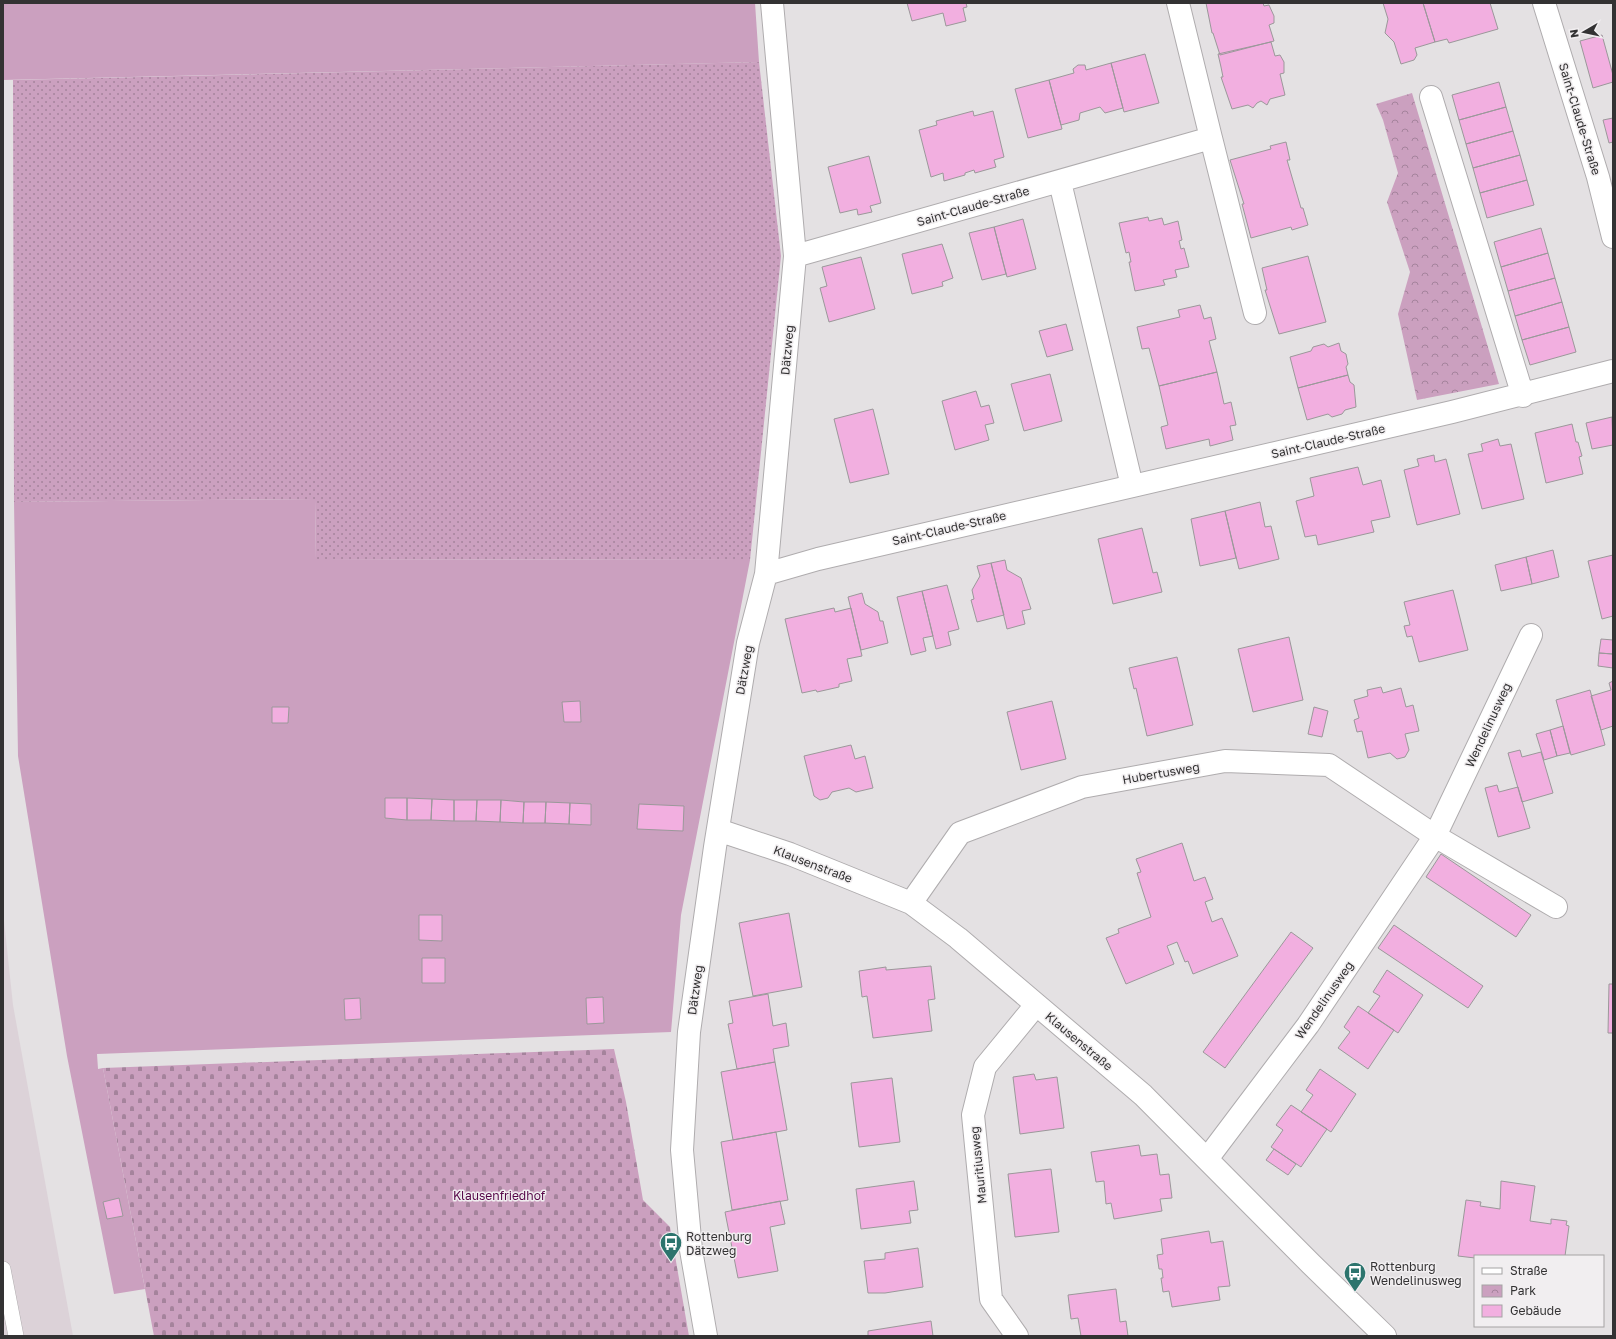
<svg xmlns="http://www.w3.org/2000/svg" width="1616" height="1339" font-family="'Golos Text',sans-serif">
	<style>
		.built { fill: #dcd2d8 }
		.grass { fill: url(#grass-dots) }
		.cemetery { fill: url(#cemetery-stones) }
		.park { fill: url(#park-crowns) }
		.garden { fill: #cba0bf }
		.building { fill: #f2afe0; stroke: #9b989a }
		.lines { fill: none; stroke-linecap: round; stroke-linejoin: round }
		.lane-casing { stroke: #afacae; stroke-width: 16 }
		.street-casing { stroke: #afacae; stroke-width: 24 }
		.lane { stroke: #fff; stroke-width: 15 }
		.street { stroke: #fff; stroke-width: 22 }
		.labels { text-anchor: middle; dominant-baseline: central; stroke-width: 3; stroke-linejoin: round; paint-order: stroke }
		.street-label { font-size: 12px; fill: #333233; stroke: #f1eef0 }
		.park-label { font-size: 12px; fill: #540446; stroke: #f1eef0 }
		.poi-label { font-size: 12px; fill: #333233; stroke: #f1eef0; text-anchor: start }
	</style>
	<defs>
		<pattern id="grass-dots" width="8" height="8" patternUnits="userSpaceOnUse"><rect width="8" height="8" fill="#cba0bf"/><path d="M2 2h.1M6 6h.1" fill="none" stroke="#a5839c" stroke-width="1.8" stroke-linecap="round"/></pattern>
		<pattern id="cemetery-stones" width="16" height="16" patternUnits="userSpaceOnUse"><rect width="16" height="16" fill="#cba0bf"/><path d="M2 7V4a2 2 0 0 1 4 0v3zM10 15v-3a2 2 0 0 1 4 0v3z" fill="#a5839c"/></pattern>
		<pattern id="park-crowns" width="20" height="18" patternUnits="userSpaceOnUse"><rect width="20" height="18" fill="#cba0bf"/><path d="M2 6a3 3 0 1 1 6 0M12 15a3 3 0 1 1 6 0" fill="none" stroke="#a5839c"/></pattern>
	</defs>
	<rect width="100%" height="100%" fill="#e4e1e3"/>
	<!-- built -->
	<path class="built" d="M3,911L13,1005L73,1336H3Z"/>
	<!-- grass -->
	<path class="grass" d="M759,62L781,256L750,560L316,559L315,499L14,502L13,80Z"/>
	<!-- cemetery -->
	<path class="cemetery" d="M614,1049L626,1102L643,1200L670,1227L689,1336H154L103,1068Z"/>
	<!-- park -->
	<path class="park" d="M1412,93L1499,384L1417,400L1398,314L1410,272L1387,202L1398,173L1383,120L1376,104Z"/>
	<!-- garden -->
	<path class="garden" d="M3,3H755L759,62L3,80Z
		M315,499L316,559L750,560L681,915L671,1032L97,1054L98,1069L103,1068L145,1289L114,1294L67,1056L18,756L14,502Z"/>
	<!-- building -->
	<path class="building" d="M907,3H966L967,7L963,8L966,21L946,26L943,13L912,21Z
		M1206,3H1263L1264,6L1269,5L1274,16V23L1269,25L1274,41L1220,55L1213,33H1212Z
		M1383,3H1423L1435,42L1415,48L1417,55L1414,60L1401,64L1394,42L1385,33L1388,19Z
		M1423,3H1490L1498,29L1449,43L1447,39L1435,42Z
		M1602,35L1613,75V82L1593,88L1580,41Z
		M1271,42L1275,56L1280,55L1284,62V73L1280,74L1285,95L1270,99L1267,105L1261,101L1257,103L1253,108L1248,105L1232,109L1221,77H1223L1221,67L1218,54Z
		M1145,54L1159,103L1124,112L1111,63Z
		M1111,63L1123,108L1105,113L1100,107L1080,113L1079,120L1061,125L1049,80L1074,73L1073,69L1078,65H1085L1086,70Z
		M1049,80L1062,129L1028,138L1015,89Z
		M1499,82L1506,107L1459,120L1452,95Z
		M1506,107L1513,131L1466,144L1459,120Z
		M973,111L974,116L993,111L1004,157L994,160L996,167L975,173L974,170L965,173V175L944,181L943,173L931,177L919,130L937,125L936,121Z
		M1613,118V142L1609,143L1603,120Z
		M1513,131L1520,155L1473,168L1466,144Z
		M1286,142L1290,160H1287L1301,208H1303L1308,225L1292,230L1291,227L1251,238L1242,204H1244L1230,160L1271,149L1270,146Z
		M1520,155L1527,180L1480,193L1473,168Z
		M869,156L881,203L870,206L872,212L858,215L857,209L840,213L828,167Z
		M1527,180L1534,205L1487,218L1480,193Z
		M1148,217L1149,221L1162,218L1164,225L1178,221L1182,240L1179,241L1181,249L1184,248L1189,267L1175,270L1177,277L1163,280L1165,285L1135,291L1129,262H1131L1129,252L1126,253L1119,223Z
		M1023,219L1036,269L1007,277L994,227Z
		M994,227L1006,274L982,280L969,233Z
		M1541,228L1548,253L1501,267L1494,242Z
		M942,244L953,278L942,282L943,286L912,294L902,254Z
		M1548,253L1555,278L1508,291L1501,267Z
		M1308,256L1326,322L1279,334L1265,290H1267L1262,268Z
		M861,257L875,309L829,322L820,288L827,286L822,267Z
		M1555,278L1562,302L1515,316L1508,291Z
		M1562,302L1569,327L1522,340L1515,316Z
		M1200,305L1204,319L1211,317L1216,339L1209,341L1217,372L1159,386L1149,348L1142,349L1137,327L1180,317L1178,310Z
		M1066,324L1073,350L1047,357L1039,331Z
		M1569,327L1576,352L1530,365L1522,340Z
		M1339,343L1341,351L1346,354L1348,364L1346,367L1348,375L1298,388L1290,357L1311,351L1313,347L1324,344L1328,347Z
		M1217,372L1224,404L1231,402L1236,425L1230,426L1233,440L1210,446L1209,439L1166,449L1161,427L1168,425L1159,386Z
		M1050,374L1062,421L1024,431L1011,384Z
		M1348,375L1350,382L1354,385L1356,407L1345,410L1342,414L1332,417L1328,414L1307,420L1298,388Z
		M976,391L981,407L989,405L994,423L985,425L989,440L955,450L942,401Z
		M873,409L889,474L850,483L834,419Z
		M1612,417L1613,445L1592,449L1586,423Z
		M1572,424L1576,442H1578L1582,456L1579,457L1583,474L1546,483L1535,433Z
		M1498,439L1500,446L1511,444L1524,499L1482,509L1468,454L1483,451L1481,444Z
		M1434,455L1435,462L1446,459L1460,514L1417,525L1404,470L1419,466L1417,459Z
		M1358,467L1363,485L1381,480L1390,517L1371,521L1374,532L1318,545L1316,535L1305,537L1296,501L1314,496L1310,478Z
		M1260,502L1265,527L1271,526L1279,559L1239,569L1225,511Z
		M1225,511L1236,558L1200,566L1191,519Z
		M1142,528L1153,573L1157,572L1162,592L1113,604L1098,539Z
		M1553,550L1559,577L1532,584L1526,557Z
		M1613,555V616L1602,619L1588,561Z
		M1526,557L1532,584L1501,591L1495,565Z
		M1005,560L1007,570L1021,578L1031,609L1022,611L1025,624L1007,629L991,563Z
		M991,563L1004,615L977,622L971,600L974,599L972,590L980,576L977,566Z
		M947,585L959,629L948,632L951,645L936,649L922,591Z
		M1453,590L1468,650L1419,662L1412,636L1407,637L1404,626L1410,625L1404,602Z
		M922,591L933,636L923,638L926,651L911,655L897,597Z
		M862,593L865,604L878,612L880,621H883L888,643L861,650L848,597Z
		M834,608L835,612L851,608L862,656L847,659L852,681L839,684V687L817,692L816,690L802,693L785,619Z
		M1289,637L1303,700L1253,712L1238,649Z
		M1601,639L1613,640V654L1599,653Z
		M1599,653L1613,654V668L1598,666Z
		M1177,657L1193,725L1147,736L1136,688L1134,689L1129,668Z
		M1613,681V726L1601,730L1591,696L1611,690L1609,683Z
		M1381,687L1383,693L1401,688L1406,707L1413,705L1419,731L1405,734L1409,750L1405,757L1397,759L1390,753L1368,758L1362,731L1357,732L1354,720L1359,718L1354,700L1368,696L1367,690Z
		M1590,690L1605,745L1571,755L1556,700Z
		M580,701L581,722H564L562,702Z
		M1052,701L1066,759L1021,770L1007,712Z
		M272,707H289L288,723H272Z
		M1314,707L1328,711L1322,737L1308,734Z
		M1563,726L1570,753L1557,756L1550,730Z
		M1550,730L1557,756L1544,760L1536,734Z
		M851,745L855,759L865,756L873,788L856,792L849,788L832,792L828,798L820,800L814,796L804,756Z
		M1520,750L1522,757L1541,752L1553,793L1522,802L1508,753Z
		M1497,785L1499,792L1518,787L1530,828L1498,837L1485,788Z
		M385,798H407V820L385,818Z
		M407,798L432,799L431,820H407Z
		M432,799L454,800V821L431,820Z
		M454,800H477L476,821H454Z
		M477,800H501L500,822L476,821Z
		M501,800L524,802L523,823L500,822Z
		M524,802H546L545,823H523Z
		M546,802L570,803L569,824L545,823Z
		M570,803L591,804V825L569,824Z
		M639,804L684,806L683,831L637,829Z
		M1182,843L1194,881L1205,877L1213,899L1205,902L1212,922L1222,918L1238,956L1193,974L1188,961L1185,962L1177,942L1167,946L1174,964L1126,984L1106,938L1119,933L1118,929L1151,917L1137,873L1141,872L1136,859Z
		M1441,854L1531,915L1516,937L1426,877Z
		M789,913L802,987L753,996L739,923Z
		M419,915H442V941L419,940Z
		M1394,925L1483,986L1468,1008L1378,948Z
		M1291,932L1313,948L1225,1068L1203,1052Z
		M422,958H445V983H422Z
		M931,966L935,999L928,1000L932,1031L873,1038L867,996L862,997L859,971L886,967V970Z
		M1387,970L1423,995L1398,1033L1368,1013L1380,996L1373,992Z
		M1609,984H1613V1033H1608Z
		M768,994L773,1026L786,1023L789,1046L773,1049L775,1062L737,1069L728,1024L733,1023L729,1001Z
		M603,997L604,1023L587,1024L586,998Z
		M360,998L361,1019L345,1020L344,999Z
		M1358,1006L1394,1030L1368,1069L1338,1048L1350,1032L1344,1027Z
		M775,1062L787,1130L733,1140L721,1072Z
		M1320,1069L1356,1094L1331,1132L1301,1112L1313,1095L1306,1090Z
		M1034,1074L1036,1080L1057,1077L1064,1128L1020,1134L1013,1077Z
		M892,1078L900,1142L859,1147L851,1083Z
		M1291,1105L1327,1129L1301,1167L1271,1147L1283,1130L1276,1125Z
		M776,1132L788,1200L732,1210L721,1142Z
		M1139,1145L1141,1156L1157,1154L1160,1175L1169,1174L1172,1198L1160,1199L1162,1211L1114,1219L1111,1203L1106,1204L1104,1181L1096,1182L1091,1152Z
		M1274,1149L1296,1164L1288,1175L1266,1160Z
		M1051,1169L1059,1232L1015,1237L1008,1174Z
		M914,1181L918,1210L909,1211L911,1223L861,1229L856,1189Z
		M1501,1181L1535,1186L1530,1221L1551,1224V1219L1567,1221L1566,1225L1569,1226L1565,1256H1475V1258L1458,1256L1466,1200L1481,1202L1480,1206L1500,1209Z
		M119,1198L123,1216L107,1219L103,1202Z
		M780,1201L785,1224L770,1227L778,1271L738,1278L725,1212Z
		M1209,1231L1211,1243L1223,1241L1230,1286L1218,1287L1220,1300L1172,1307L1169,1291L1163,1292L1161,1278H1163L1162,1269H1159L1157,1255L1163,1254L1161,1239Z
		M918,1248L923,1287L885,1293H868L864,1261L885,1259V1253Z
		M1116,1289L1120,1322L1126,1321L1128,1336H1081L1078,1318L1071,1319L1068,1295Z
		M931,1321L933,1336H868V1331Z"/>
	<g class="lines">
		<!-- lane casing -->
		<g class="lane-casing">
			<path id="lane" d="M3,1269L16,1336"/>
		</g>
		<!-- street casing -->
		<g class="street-casing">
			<path id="street" d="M1544,3L1598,177L1613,237
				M1431,97L1523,396
				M1211,138L1255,313
				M1060,182L1132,486
				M795,256L1211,138L1178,3
				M766,574L818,559L1452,412L1613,371
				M718,830L790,854L911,903L958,938L1143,1095L1311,1264L1385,1336
				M911,903L960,833L1082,787L1225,761L1329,765L1435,836L1556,907
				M1207,1159L1308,1025L1435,836L1531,635
				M706,1336L691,1250L682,1150L689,1032L715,847L748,643L766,574L795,256L772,3
				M1017,1336L991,1299L973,1115L985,1067L1036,1005"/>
		</g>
		<!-- lane -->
		<use href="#lane" class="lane"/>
		<!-- street -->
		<use href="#street" class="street"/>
	</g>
	<!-- icons -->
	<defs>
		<g id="bus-pin" transform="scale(1.15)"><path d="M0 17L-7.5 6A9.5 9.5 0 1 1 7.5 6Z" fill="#2c746d" stroke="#f1eef0"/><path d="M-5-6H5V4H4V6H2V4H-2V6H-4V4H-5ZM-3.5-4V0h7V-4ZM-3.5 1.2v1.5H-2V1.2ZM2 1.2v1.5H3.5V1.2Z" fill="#fff"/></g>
	</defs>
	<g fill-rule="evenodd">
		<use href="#bus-pin" x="671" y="1243"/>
		<use href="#bus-pin" x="1355" y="1273"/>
	</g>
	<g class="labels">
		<!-- street labels -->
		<g class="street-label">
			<text transform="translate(1580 119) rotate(73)">Saint-Claude-Straße</text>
			<text transform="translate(973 206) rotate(-16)">Saint-Claude-Straße</text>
			<text transform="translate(787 350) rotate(-85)">Dätzweg</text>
			<text transform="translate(1328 441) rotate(-13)">Saint-Claude-Straße</text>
			<text transform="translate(949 528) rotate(-13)">Saint-Claude-Straße</text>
			<text transform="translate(744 670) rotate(-80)">Dätzweg</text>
			<text transform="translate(1488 725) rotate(-65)">Wendelinusweg</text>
			<text transform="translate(1161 773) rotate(-10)">Hubertusweg</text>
			<text transform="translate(813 864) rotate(21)">Klausenstraße</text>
			<text transform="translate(695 990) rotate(-82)">Dätzweg</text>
			<text transform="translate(1324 1000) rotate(-55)">Wendelinusweg</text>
			<text transform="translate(1079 1041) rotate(40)">Klausenstraße</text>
			<text transform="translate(978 1165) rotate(-96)">Mauritiusweg</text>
		</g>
		<!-- park labels -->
		<g class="park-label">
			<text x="499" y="1195">Klausenfriedhof</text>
		</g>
		<!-- poi labels -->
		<g class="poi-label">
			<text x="686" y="1236">Rottenburg<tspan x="686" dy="14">Dätzweg</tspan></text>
			<text x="1370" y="1266">Rottenburg<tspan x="1370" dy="14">Wendelinusweg</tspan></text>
		</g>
	</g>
	<!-- border -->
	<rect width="1616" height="1339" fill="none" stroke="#333233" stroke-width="8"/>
	<!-- legend -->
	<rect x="1474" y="1255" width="130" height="72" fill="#f1eef0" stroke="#a5a3a4"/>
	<rect x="1482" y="1268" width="20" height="6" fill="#ffffff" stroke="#a5a3a4"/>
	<text x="1510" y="1275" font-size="12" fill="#333233">Straße</text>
	<rect x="1482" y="1285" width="20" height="12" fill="url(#park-crowns)" stroke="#a5a3a4"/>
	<text x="1510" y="1295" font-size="12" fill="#333233">Park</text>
	<rect x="1482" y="1305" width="20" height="12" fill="#f2afe0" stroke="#a5a3a4"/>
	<text x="1510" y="1315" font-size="12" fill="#333233">Gebäude</text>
	<!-- north arrow -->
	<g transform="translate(1584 32) rotate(261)" stroke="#f1eef0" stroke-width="3" paint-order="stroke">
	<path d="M0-3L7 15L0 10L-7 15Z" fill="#333233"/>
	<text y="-6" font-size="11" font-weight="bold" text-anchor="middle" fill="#333233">N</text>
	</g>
</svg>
